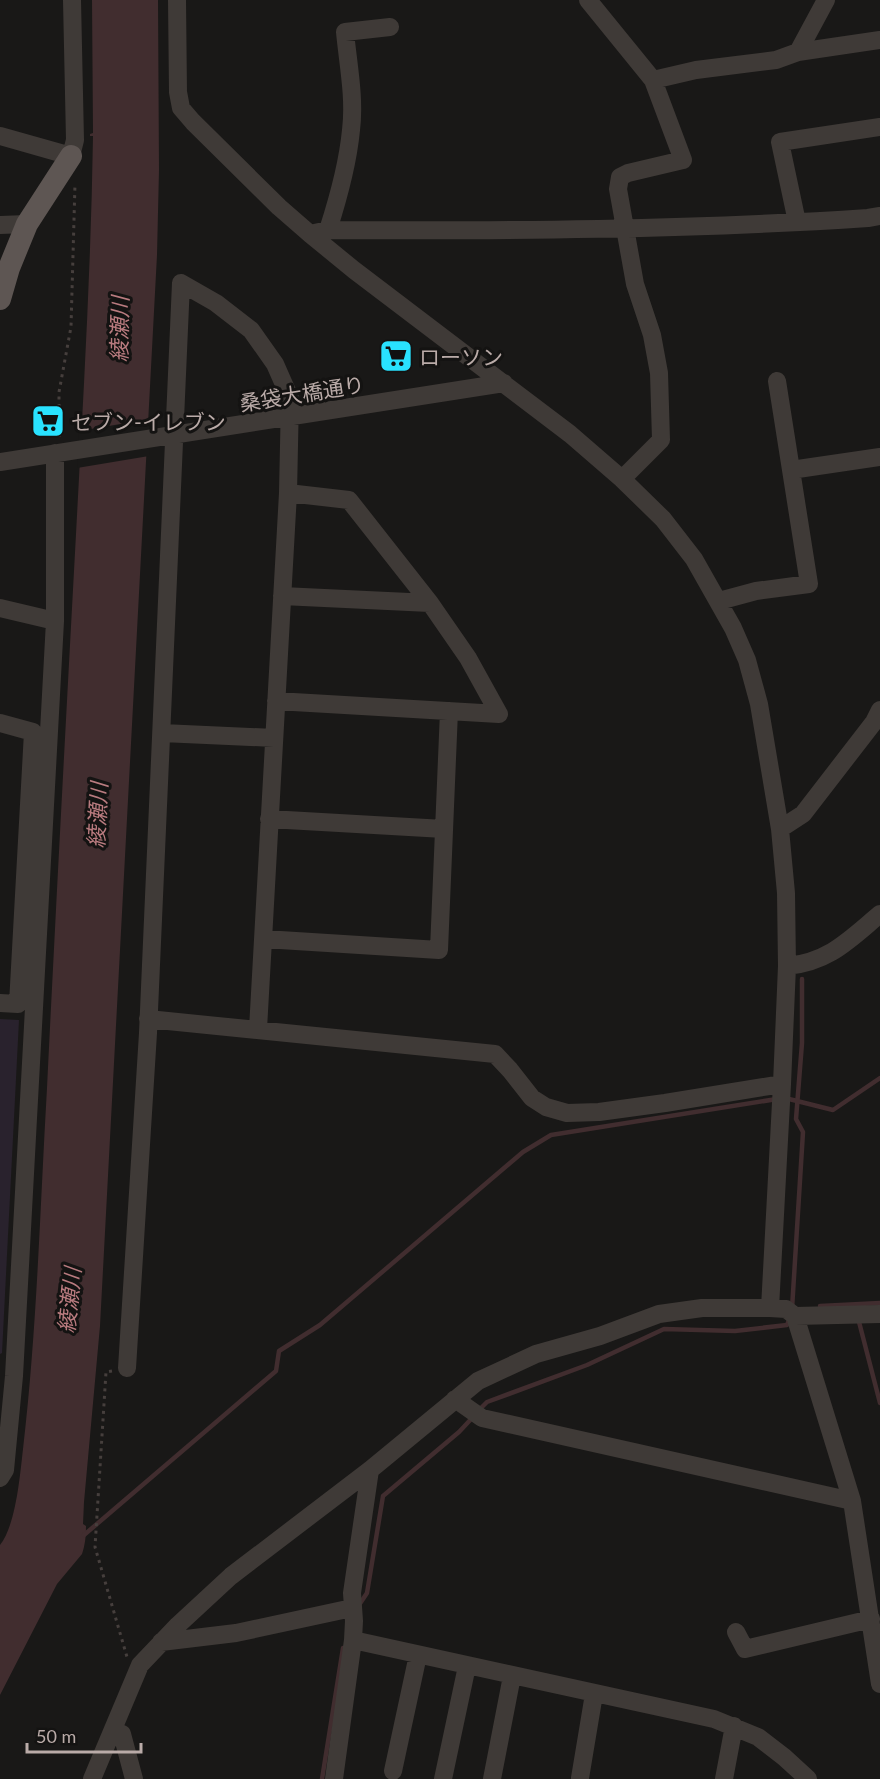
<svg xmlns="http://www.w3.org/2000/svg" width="880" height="1779" font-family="Lato,'Noto Sans JP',sans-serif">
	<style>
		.green { fill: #29222d }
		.water { fill: #412d2f }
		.pier { fill: #191817 }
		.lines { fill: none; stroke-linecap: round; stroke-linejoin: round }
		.stream { stroke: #412d2f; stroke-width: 4.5 }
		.path { stroke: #463f3d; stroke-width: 3; stroke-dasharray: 3 4.5; stroke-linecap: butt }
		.minor { stroke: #3f3a37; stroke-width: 18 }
		.major { stroke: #5e5653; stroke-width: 22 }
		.labels { text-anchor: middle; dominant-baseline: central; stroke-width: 6; stroke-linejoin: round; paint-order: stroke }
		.poi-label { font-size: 21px; fill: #baaba8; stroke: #141312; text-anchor: start }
		.street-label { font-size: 21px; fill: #baaba8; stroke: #141312 }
		.water-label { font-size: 22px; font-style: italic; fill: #b97b7f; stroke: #141312 }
	</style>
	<rect width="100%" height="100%" fill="#191817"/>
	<!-- green -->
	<path class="green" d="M0,1019L19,1020L2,1353L0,1354Z"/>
	<!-- water -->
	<path class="water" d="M92,0H158L159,170L157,255L100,1326L84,1502L83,1524L86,1526C86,1537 85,1545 82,1554L57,1584L0,1695V1545C16,1525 20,1475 23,1449C37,1330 40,1208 47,1088C56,903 66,719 76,534C83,402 91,269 93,136H90V134L93,133Z"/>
	<!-- pier -->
	<path class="pier" d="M150,419L149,456L77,468L79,431Z"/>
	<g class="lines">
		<!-- stream -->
		<path class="stream" d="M785,1098L833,1110L880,1078
			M820,1306L880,1303
			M792,1309L803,1132L796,1119L802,1043V979
			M858,1318L880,1403
			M478,1411L487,1402L587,1365L664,1329L735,1331L787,1325L789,1320
			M84,1535L276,1371L279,1351L320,1325L523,1152L551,1135L777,1099
			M359,1605L367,1593L383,1496L459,1432L473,1417
			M322,1779L343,1648"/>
		<!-- path -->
		<path class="path" d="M59,437V392L71,327L75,184
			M112,1371L106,1372L95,1547L127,1657"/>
		<!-- minor -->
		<path class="minor" d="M177,0L178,92L181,108L193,122L279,207L310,234L354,270L570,434L622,479L663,519L694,559L733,628L747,660L759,704L780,829L786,893L787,966L782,1084L770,1308
			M588,0L653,80L683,160L628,173L620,177L618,189L635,284L652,335L659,373L661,440L622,479
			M798,52L826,0
			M653,80L696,70L776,60L798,52L880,40
			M0,136L71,156L75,140L72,0
			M797,222L780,142L880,127
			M0,225L27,224
			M328,230C338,199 348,162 351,130C355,98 348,64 345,32L390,27
			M310,234L328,230C508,231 688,230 868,218L880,216
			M0,462L504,383
			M791,470L880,457
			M288,493L349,500L430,603L468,658L499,714
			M282,596L430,603
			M719,601L756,591L809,584L777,381
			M0,608L55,621
			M276,701L499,714
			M0,723L33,732L18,1004L0,1003
			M162,733L274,738
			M269,819L444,829
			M780,829L803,814L874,722L880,710
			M264,939L439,950L449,711
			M787,966C829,962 849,940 880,914
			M148,1019L495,1054L510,1070L532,1098L546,1107L567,1113L599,1112L665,1103L782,1084
			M795,1316L852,1501L880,1684
			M127,1368L148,1033L181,283L216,303L251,330L275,364L290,398L288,493L258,1029
			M455,1399L482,1418L852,1501
			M0,1478L5,1470L14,1376L55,621V453
			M736,1632L745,1649L871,1619
			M353,1640L714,1719L758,1737L784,1757L808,1779
			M161,1642L236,1633L352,1608
			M113,1730L122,1734L134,1779
			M393,1771L418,1655
			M580,1778L594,1694
			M92,1779L140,1665L178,1625L231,1576L370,1470L478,1381L536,1354L600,1336L659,1314L702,1308H770L786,1309L795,1316L880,1314
			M334,1779L353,1640L354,1621L352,1593L370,1470
			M443,1779L467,1666
			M492,1779L512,1676
			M724,1779L734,1726"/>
		<!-- major -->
		<path class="major" d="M0,299L9,268L27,224L71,156"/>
	</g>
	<!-- icons -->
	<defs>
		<g id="supermarket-square" transform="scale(1.725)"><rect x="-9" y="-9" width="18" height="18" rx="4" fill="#29e2ff" stroke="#141312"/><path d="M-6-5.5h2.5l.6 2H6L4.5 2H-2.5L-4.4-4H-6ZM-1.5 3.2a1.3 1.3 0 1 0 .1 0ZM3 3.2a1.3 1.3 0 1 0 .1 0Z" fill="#111"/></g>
	</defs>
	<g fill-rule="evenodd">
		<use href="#supermarket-square" x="396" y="356"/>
		<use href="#supermarket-square" x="48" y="421"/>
	</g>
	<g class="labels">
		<!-- poi labels -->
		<g class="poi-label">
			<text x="419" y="356">ローソン</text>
			<text x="71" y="421">セブン-イレブン</text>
		</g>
		<!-- street labels -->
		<g class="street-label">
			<text transform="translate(302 393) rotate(-9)">桑袋大橋通り</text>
		</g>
		<!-- water labels -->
		<g class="water-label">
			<text transform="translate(119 329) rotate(-89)">綾瀬川</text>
			<text transform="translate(97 815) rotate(-87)">綾瀬川</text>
			<text transform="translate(69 1300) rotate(-84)">綾瀬川</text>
		</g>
	</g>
	<!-- scale -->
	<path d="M27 1743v9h114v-9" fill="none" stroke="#baaba8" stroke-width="3"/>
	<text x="36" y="1743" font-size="18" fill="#baaba8" stroke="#141312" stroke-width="4.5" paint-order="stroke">50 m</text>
</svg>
